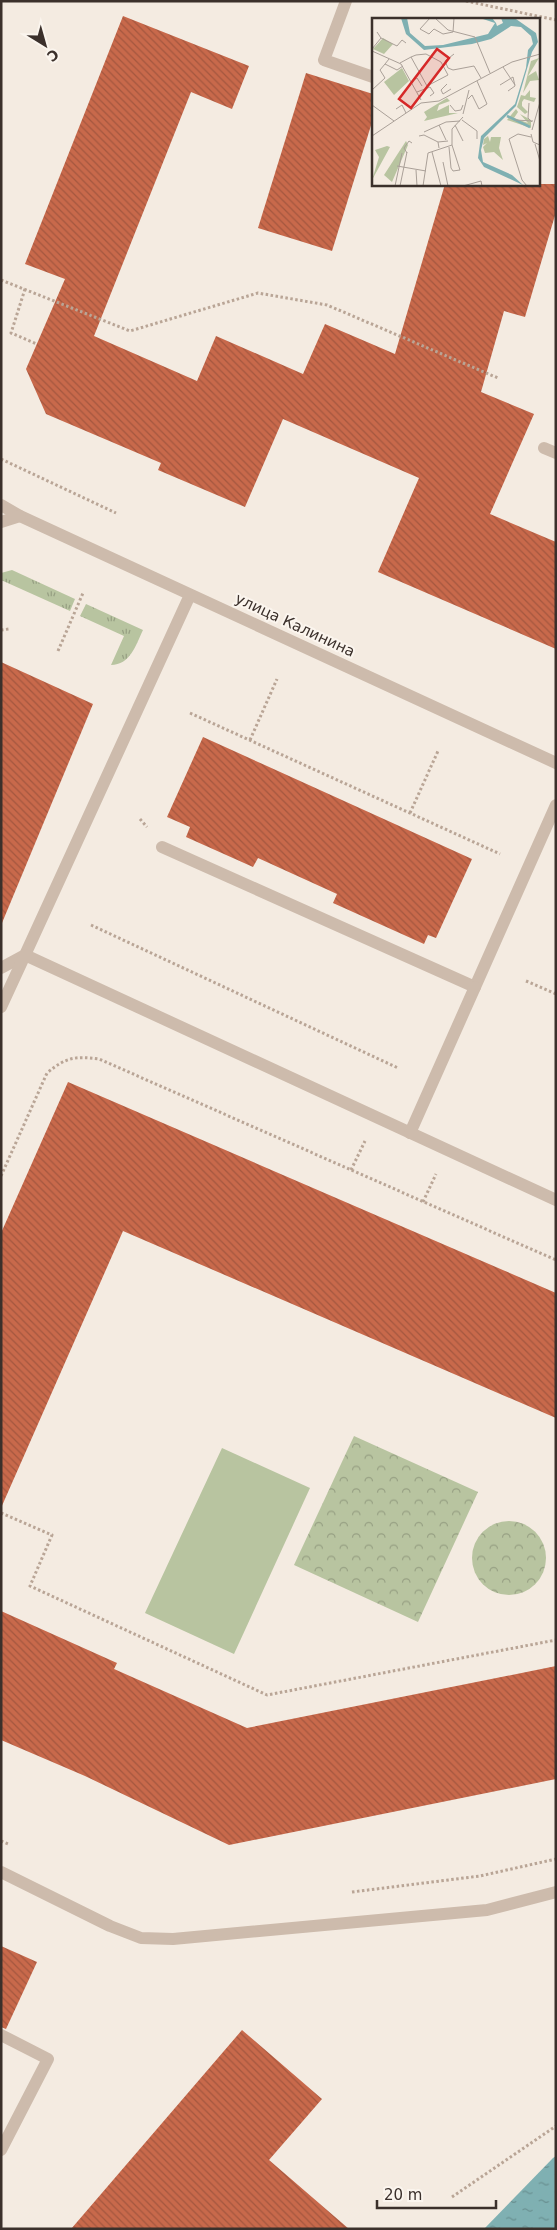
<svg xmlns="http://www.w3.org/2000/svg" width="557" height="2230" font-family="'DejaVu Sans',sans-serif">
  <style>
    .grass { fill: url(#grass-tufts) }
    .park { fill: url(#park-crowns) }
    .garden { fill: #b8c4a0 }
    .water { fill: url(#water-ripples) }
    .building { fill: url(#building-back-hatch) }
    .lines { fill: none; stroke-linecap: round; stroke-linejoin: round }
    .path { stroke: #b9a596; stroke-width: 3; stroke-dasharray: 2.5 2.5; stroke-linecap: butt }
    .service { stroke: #cdbbac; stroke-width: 12 }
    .tertiary { stroke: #cdbbac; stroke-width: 12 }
    .labels { text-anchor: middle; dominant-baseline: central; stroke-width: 4; stroke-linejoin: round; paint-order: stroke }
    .street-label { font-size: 15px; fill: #3b302b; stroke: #fbf5ee }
    .inset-river { fill: none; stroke: #7fb0b2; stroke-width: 2.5 }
    .inset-road { fill: none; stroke: #aaa098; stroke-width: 1 }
    .view { fill: #d62828; fill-opacity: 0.15; stroke: #d62828; stroke-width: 2.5 }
    .inset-edge { fill: none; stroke: #3b302b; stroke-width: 2.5 }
  </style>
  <defs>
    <pattern id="grass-tufts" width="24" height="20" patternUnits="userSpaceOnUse" patternTransform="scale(1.25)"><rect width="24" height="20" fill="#b8c4a0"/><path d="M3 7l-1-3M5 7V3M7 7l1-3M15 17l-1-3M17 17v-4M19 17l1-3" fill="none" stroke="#97a083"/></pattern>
    <pattern id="park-crowns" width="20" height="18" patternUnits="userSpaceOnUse" patternTransform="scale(1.25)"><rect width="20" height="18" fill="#b8c4a0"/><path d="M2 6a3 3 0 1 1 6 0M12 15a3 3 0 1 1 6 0" fill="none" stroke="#97a083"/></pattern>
    <pattern id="water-ripples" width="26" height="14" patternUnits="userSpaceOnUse" patternTransform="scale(1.25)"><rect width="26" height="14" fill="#7fb0b2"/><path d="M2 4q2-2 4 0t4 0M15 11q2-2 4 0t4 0" fill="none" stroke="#699091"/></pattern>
    <pattern id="building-back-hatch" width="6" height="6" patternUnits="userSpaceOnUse" patternTransform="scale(1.25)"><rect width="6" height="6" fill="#c8694b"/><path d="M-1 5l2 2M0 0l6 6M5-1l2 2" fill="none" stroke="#a4573f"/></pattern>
  </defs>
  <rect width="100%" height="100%" fill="#f4ebe1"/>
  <g class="grass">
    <path d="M12,570L75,599L70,611L1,580V573Z"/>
    <path d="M86,604L143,630C136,645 130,665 111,665L124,636L80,616Z"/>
  </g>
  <g class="park">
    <path d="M354,1436L478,1492L418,1622L294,1565Z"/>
    <circle cx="509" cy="1558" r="37"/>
  </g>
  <path class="garden" d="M222,1448L310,1488L234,1654L145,1613Z"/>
  <path class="water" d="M556,2156V2229H484L553,2158Z"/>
  <g class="building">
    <path d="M123,16L249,66L232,109L191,92L94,336L197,381L216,336L303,374L325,324L395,354L445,184H556V212L525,317L504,311L481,392L534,414L490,514L556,542V649L378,572L419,478L283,419L245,507L158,470L161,463L46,414L26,369L65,279L25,264Z"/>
    <path d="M306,73L373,94V119L332,251L258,228Z"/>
    <path d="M1,662L93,704L2,923H1Z"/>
    <path d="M203,737L472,859L436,938L428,935L424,944L333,903L337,894L258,858L253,867L186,837L190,827L167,817Z"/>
    <path d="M68,1082L556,1293V1418L123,1231L1,1508V1233Z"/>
    <path d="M1,1611L117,1663L114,1669L247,1728L556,1666V1779L229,1845L85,1776L1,1740Z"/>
    <path d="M1,1946L37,1962L6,2029L1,2027Z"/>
    <path d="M242,2030L322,2099L269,2160L349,2229H71Z"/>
  </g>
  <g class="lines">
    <g class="path">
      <path d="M466,1L556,20"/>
      <path d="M1,280L130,331L258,293L327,305L498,378"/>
      <path d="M25,289L11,333L37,344"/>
      <path d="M1,459L116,513"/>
      <path d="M1,630L9,629"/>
      <path d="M58,651L83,593"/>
      <path d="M190,713L500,854"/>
      <path d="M250,740L277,679"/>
      <path d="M410,813L438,751"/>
      <path d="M140,819L147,827"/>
      <path d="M91,925L398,1068"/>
      <path d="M526,981L556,994"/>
      <path d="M351,1170L365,1141"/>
      <path d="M1,1176L47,1073C66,1057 75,1056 99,1059L556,1260"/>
      <path d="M423,1202L436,1174"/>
      <path d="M1,1513L52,1535L30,1586L267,1695L556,1640"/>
      <path d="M1,1841L8,1844"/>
      <path d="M352,1892L480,1876L556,1859"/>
      <path d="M452,2197L556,2126"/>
    </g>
    <g class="service">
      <path d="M346,1L324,60L373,77"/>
      <path d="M544,448L556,453"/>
      <path d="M162,847L475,987L556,805"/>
      <path d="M1,968L25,955L190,595"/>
      <path d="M1,1007L25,955L556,1200"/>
      <path d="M410,1133L475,987"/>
      <path d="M1,1872L110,1926L141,1938L173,1939L487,1910L556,1892"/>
      <path d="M1,2035L48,2059L1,2150"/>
    </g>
    <g class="tertiary">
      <path d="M1,505L20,516L556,763"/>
      <path d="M1,522L20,516"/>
    </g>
  </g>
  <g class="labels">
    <g class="street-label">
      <text transform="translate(295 625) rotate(25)">улица Калинина</text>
    </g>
  </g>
  <g transform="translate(372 18)">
    <rect width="168" height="168" fill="#f4ebe1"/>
    <path d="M167,40L156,58L164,53L167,62L158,63L151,75L159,43ZM158,72V79L164,80L162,84L152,81L150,84V88L156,94L153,96L145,89L149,77L153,78ZM75,80L78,83L67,87L65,93L77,87V95H86L52,103L55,99L52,94ZM144,91L146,94L142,100L156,105L148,96L159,102V110L135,102ZM116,118L118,124L119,119H129L127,130L131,142L122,134L113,135L111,129L115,125L111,127L112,121ZM34,123L36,127L20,164L12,157ZM15,128L18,129L0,162L7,139L3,132Z" fill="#b8c4a0"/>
    <path d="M11,20L21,26L12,36L1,31ZM30,50L37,63L22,77L12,64Z" fill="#b8c4a0"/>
    <path d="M29,0H35L38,15L53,28L71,27L116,16L123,5L108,0H120L124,5L125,8L131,5L129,0L144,1L164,15L166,24L160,34L144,88L112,120L109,132L111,144L140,157L151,167L112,149L106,140L109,118L143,86L154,50L156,32L161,26L159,18L149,9L139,8L119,21L100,26L52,32L34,16Z" fill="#7fb0b2"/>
    <path class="inset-river" d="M135,98L158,109"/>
    <path class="inset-road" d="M58,0L48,11L57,16L62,11L71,16L81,14L82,0M63,0L76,12L103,19L118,55M9,20L25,28L30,22L34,25M0,31L9,20L5,14M0,33L29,46L49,82M82,36L73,43L76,50L81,52L102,48L109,60M17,41L13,46L25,52L31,48M28,45L39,39L44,37L54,36L69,44L76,57L55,68L39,39M131,49L143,67M40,63L45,60L50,68M75,66L69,72L71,76L79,71M128,67L141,59L143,68L136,73M0,72L13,60L8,52L13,46M45,74L58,69L62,75L58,78M96,81L100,77L107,91L115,86L105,63M157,85L156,100L160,104M0,87L22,103M78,87L83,93L89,92L91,87M24,91L30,87L34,95M91,96L97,72M90,102L105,113V121M143,102L161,103M67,107L74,122M83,107L91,123M160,112L168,84M52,114L74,104L88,103M159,116L161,124L168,127M0,118L49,85L67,83L140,44L168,36M47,118L52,117L66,124M163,126L168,143M77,129L79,150L81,153L88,152L80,127M67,130L66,124L76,123M60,134L69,168M35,135L32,130L37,123L40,125M71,144L76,168M25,148L54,153M44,152L45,168M23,168L30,135M28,168L35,134M51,168L56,135L80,127V111L91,99M91,168L109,163L110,168M155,168L150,162L137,121L146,116L159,119"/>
    <path class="view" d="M65,31L77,40L39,90L27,81Z"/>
    <rect width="168" height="168" class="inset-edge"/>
  </g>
  <rect width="557" height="2230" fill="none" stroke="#3b302b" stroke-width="5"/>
  <g transform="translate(45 45) rotate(143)" stroke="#fbf5ee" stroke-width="4" paint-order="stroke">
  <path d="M0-4L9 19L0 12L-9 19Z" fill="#3b302b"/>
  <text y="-8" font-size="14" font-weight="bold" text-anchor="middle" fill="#3b302b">С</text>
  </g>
  <path d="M377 2200v8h119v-8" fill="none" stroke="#3b302b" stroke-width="2.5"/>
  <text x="384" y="2200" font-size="15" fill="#3b302b" stroke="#fbf5ee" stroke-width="4" paint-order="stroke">20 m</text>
</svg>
